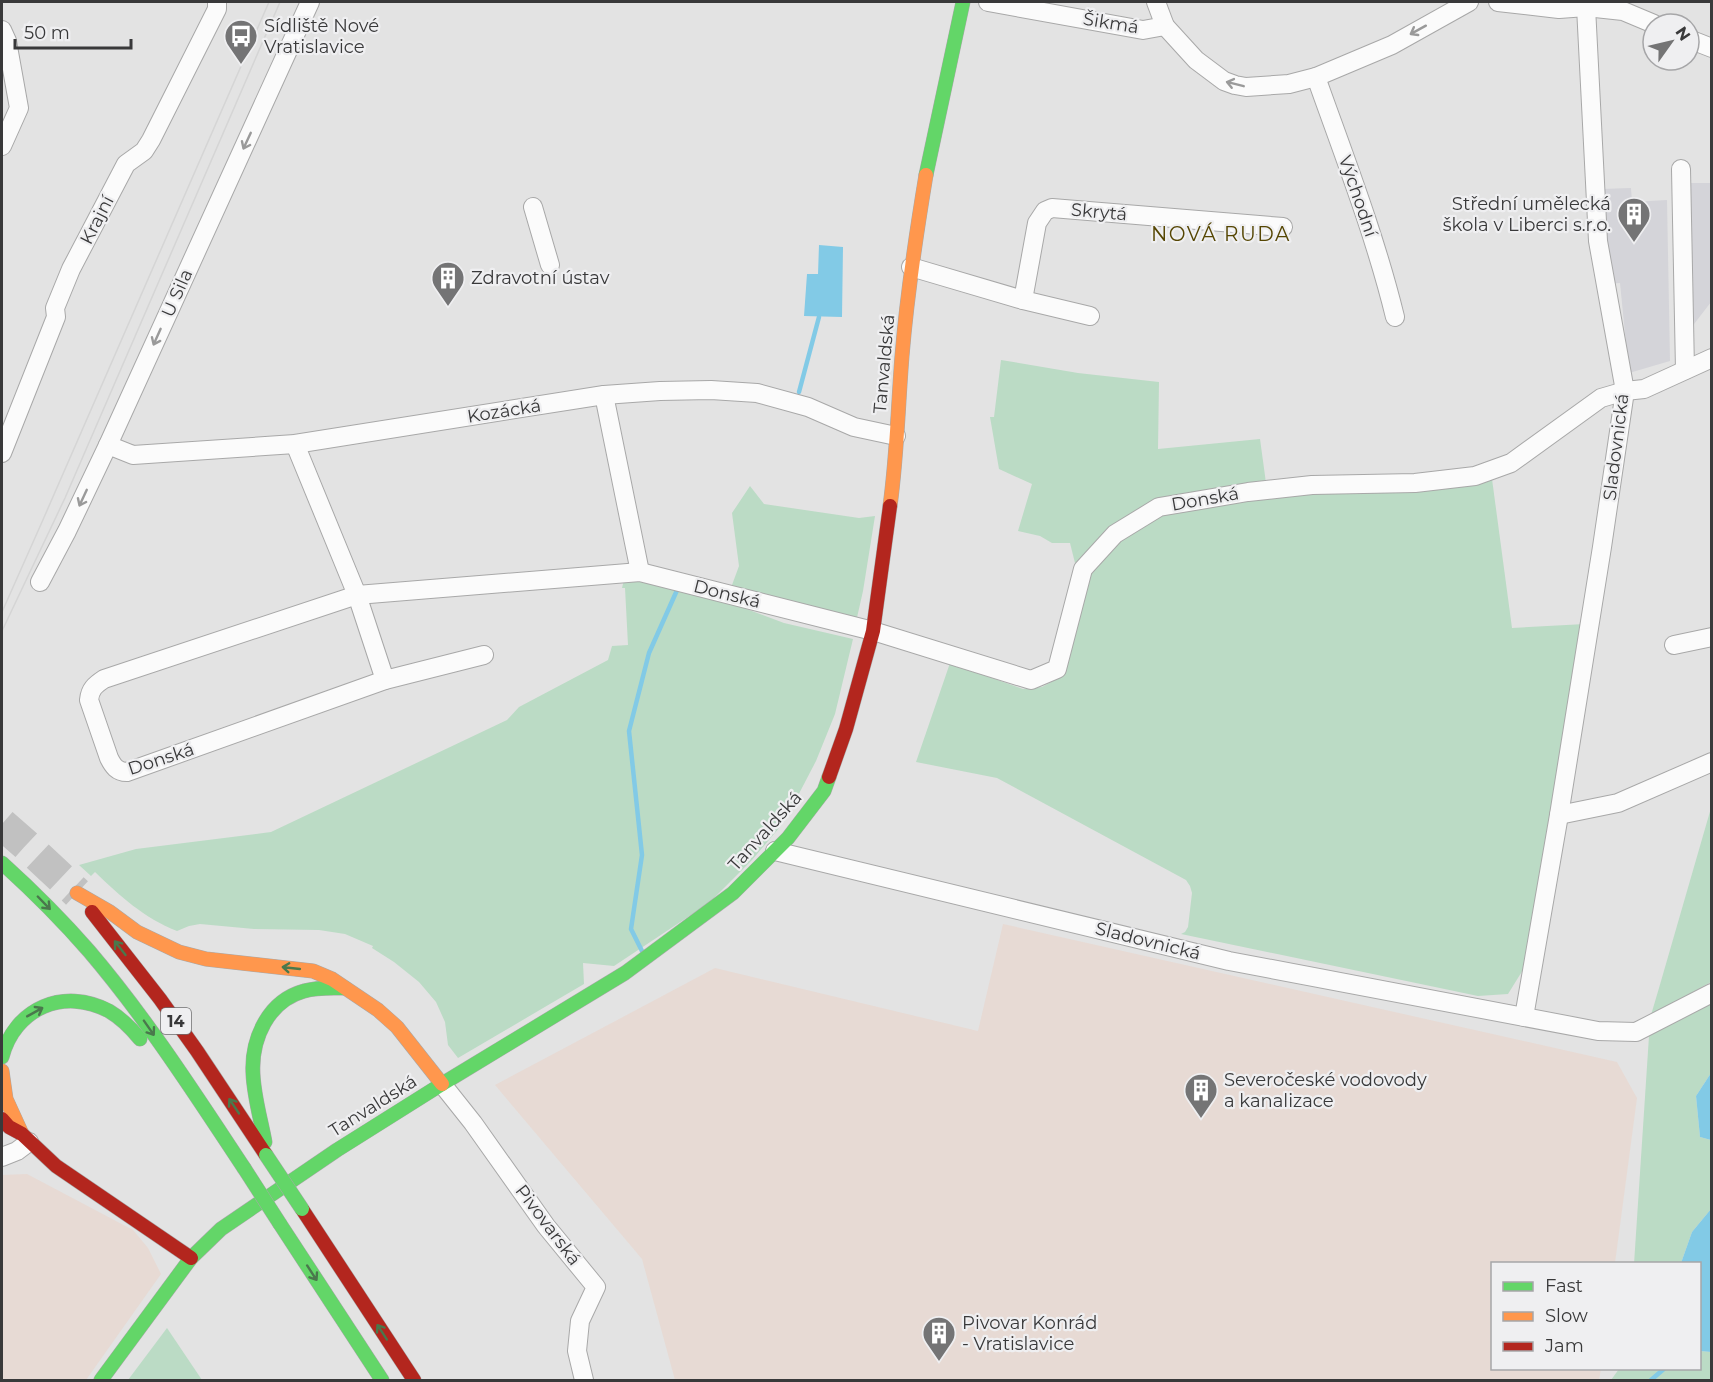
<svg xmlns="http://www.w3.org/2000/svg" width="1713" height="1382" font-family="Montserrat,sans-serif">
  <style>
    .built { fill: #d4d4d9 }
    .industrial { fill: #e7dad4 }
    .green { fill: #bbdbc5 }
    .water { fill: #82cae6 }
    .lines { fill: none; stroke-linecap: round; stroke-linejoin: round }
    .stream { stroke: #82cae6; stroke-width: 4.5 }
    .highway-tunnel { stroke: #c1c1c1; stroke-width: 32; stroke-dasharray: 32 16; stroke-linecap: butt }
    .street-casing { stroke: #a8a8a8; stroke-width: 20 }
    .fast-casing { stroke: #a8a8a8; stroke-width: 15 }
    .slow-casing { stroke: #a8a8a8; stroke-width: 15 }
    .jam-casing { stroke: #a8a8a8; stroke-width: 15 }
    .street { stroke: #fbfbfb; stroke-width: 18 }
    .fast { stroke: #63d668; stroke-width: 14 }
    .slow { stroke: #ff974d; stroke-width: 14 }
    .jam { stroke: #b3261e; stroke-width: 14 }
    .tram { stroke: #d5d5d5; stroke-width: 1.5 }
    .fast-bridge-casing { stroke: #a8a8a8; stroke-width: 15; stroke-linecap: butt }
    .fast-bridge { stroke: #63d668; stroke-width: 14 }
    .oneway { stroke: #9a9a9a }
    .oneway2 { stroke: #4a784c }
    .labels { text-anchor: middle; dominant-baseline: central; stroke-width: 4.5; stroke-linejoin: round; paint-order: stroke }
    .shield { fill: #efeff1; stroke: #707071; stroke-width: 1.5 }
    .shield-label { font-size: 16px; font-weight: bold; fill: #39393a }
    .street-label { font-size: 18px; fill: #39393a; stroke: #efeff1 }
    .poi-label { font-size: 18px; fill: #39393a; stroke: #efeff1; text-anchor: start }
    .neighbourhood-label { font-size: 20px; letter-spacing: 1.5px; fill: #554603; stroke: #efeff1 }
  </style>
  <rect width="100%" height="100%" fill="#e3e3e3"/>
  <g class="built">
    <path d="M1689,183H1712L1711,302L1691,328Z"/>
    <path d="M1631,188L1632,202L1667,200L1670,361L1629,373L1620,283L1608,284L1601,189Z"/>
  </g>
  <g class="industrial">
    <path d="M1003,924L1617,1062L1637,1098L1615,1263L1492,1264V1368L1601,1369L1599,1380H675L642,1259L495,1085L715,968L978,1031Z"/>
    <path d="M27,1174L133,1230L148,1248L161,1274L86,1380H2V1175Z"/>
  </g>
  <g class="green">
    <path d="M1001,360L1078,373L1159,382L1158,449L1260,439L1266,483L1177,498L1101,541L1075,563L1070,543H1052L1040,536L1018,531L1032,484L999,469L990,417H994Z"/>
    <path d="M1492,479L1512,628L1585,624L1526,965L1508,994L1478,996L1181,934L1185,932L1188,927L1192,893L1190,886L1186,880L997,778L916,762L950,663L1023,689L1042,687L1062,676L1090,569L1105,549L1162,514L1248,498Z"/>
    <path d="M750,486L764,504L859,518L875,516L863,591L856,622L783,602L732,585L739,566L732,513Z"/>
    <path d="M624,580L667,585L714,597L784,623L853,639L835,714L816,761L791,809L779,828L752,860L709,903L614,966L583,963L584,984L458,1058L448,1045L445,1022L436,1002L419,982L394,962L372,948L373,946L345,934L319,930L254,929L200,924L189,926L177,931C144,918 120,896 95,872L91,876L79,865L136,849L271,832L507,720L519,707L608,660L612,646L628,645L625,588H622Z"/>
    <path d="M1711,808V982L1651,1015L1659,988Z"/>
    <path d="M1711,1001V1073L1696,1096L1700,1137L1711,1140V1209L1692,1232L1681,1263L1634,1264L1649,1036Z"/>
    <path d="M167,1328L202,1380H128Z"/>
    <path d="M1700,1351L1711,1352V1380H1611L1619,1369L1700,1368Z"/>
  </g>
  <g class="water">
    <path d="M819,245L843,247L842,317L804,316L807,274H818Z"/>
    <path d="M1711,1073V1140L1700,1137L1696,1096Z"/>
    <path d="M1711,1209V1352L1700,1351V1264L1681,1263L1692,1232Z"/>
  </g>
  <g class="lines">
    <g class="stream">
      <path d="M799,392L819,317"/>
      <path d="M642,951L631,929L642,855L629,731L649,653L678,588"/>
      <path d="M1651,1380L1665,1368"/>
    </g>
    <path class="highway-tunnel" d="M2,824L26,845L77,893"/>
    <defs>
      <g id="street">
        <path d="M988,2L1143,30L1165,26"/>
        <path d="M1156,2L1165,26L1196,60L1224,81L1235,85L1246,87L1289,84L1316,77L1392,45L1469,2"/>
        <path d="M1498,2L1559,9L1586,7L1623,11L1654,24"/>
        <path d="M2,30L7,41L19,108L2,146"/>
        <path d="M1689,39L1712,48"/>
        <path d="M1316,77C1344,156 1375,235 1395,317"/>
        <path d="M1681,169L1685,370"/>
        <path d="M533,207L550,265"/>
        <path d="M911,267L1023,300L1090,316"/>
        <path d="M1023,300L1037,223L1045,211L1052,208L1283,227"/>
        <path d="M604,395L640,572"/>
        <path d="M295,444L357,595L385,680"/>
        <path d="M108,445L133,455L295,444L604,395L660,391L711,390L757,393L808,407L854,427L896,436"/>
        <path d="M2,453L56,317L55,308L71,269L126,164L144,151L151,140L217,9V2"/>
        <path d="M40,582L67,531L108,445L310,2"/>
        <path d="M1674,645L1712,637"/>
        <path d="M484,655L385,680L127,772C117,772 113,766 109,758L89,700C90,689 95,685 104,679L357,595L640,572L873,631L1031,680L1057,669L1083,569L1115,534L1159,507L1248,492L1312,485L1415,483L1475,476L1511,463L1601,398L1625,391L1644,389L1712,358"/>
        <path d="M1559,815L1618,803L1712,762"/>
        <path d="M775,851L1229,961L1598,1031L1636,1032L1712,993"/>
        <path d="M1524,1017L1559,815L1602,547L1625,391L1598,241L1586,7"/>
        <path d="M442,1084L473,1123L546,1226L596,1287L580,1321L577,1351L584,1380"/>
        <path d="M2,1157L17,1151L29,1142"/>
      </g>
      <g id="fast">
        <path d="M926,175L963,2"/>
        <path d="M2,863C33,891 62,920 89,951C147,1019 195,1094 244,1168"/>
        <path d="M2,1057C15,1008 64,987 109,1011C121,1018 131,1028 140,1039"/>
        <path d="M442,1084L625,973L733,893L788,838L824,791L829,777"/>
        <path d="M265,1142C261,1120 254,1097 253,1074C251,1039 268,1001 304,991C317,987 331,988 345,988"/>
        <path d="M280,1224L382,1380"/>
        <path d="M101,1380L191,1258L221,1229L337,1150L442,1084"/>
      </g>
      <g id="slow">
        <path d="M890,506C897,456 898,406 902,356C907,295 916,235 926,175"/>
        <path d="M77,893L110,912L137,932L179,952L206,959L313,971L332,979L378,1010L397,1027L442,1084"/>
        <path d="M2,1071L6,1099L22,1134"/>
      </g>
      <g id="jam">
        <path d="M829,777L846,729L873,631L890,506"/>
        <path d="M92,912L160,999L197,1051L266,1155"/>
        <path d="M2,1119L9,1127L22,1134L56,1166L191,1258"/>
        <path d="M302,1209L414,1380"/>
      </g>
    </defs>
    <use href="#street" class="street-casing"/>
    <use href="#fast" class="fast-casing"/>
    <use href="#slow" class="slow-casing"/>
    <use href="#jam" class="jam-casing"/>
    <use href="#street" class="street"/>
    <use href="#fast" class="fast"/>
    <use href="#slow" class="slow"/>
    <use href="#jam" class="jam"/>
    <g class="tram">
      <path d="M2,612L42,522L269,2"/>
      <path d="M2,631L65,498L280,2"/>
    </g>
    <defs>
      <g id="fast-bridge">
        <path d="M266,1155L302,1209"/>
        <path d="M244,1168L280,1224"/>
      </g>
    </defs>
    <use href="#fast-bridge" class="fast-bridge-casing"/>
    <use href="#fast-bridge" class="fast-bridge"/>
  </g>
  <defs><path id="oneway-shaft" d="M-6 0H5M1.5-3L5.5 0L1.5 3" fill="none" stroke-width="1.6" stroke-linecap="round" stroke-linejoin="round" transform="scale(1.5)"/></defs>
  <g class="oneway">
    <use href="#oneway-shaft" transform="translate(1418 30) rotate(151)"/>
    <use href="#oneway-shaft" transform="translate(1235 84) rotate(-166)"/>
    <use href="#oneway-shaft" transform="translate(247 141) rotate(115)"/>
    <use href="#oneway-shaft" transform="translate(157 337) rotate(114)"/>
    <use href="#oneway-shaft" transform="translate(83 498) rotate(115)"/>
  </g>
  <g class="oneway2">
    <use href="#oneway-shaft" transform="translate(44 903) rotate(46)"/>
    <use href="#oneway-shaft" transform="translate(120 948) rotate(-128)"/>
    <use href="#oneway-shaft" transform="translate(291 968) rotate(-174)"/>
    <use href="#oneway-shaft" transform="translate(35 1012) rotate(-29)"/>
    <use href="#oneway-shaft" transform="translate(149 1028) rotate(55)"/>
    <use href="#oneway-shaft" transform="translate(234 1106) rotate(-124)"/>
    <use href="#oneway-shaft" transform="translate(312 1273) rotate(57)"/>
    <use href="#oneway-shaft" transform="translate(382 1332) rotate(-123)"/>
  </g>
  <defs>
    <symbol id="bus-pin" viewBox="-11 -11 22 30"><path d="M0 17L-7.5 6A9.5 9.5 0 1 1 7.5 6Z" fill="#747475" stroke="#efeff1"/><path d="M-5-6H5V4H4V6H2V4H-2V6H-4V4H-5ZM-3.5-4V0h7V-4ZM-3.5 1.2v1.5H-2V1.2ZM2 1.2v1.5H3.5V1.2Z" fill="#fff"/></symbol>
    <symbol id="building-pin" viewBox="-11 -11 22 30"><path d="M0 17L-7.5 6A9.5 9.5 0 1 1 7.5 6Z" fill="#747475" stroke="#efeff1"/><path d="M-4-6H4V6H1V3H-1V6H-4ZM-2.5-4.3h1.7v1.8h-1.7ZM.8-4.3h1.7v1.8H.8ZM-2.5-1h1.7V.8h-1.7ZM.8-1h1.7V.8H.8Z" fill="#fff"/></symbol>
  </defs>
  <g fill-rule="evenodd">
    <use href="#bus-pin" x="222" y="17" width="38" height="52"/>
    <use href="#building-pin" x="1615" y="195" width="38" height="52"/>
    <use href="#building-pin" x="429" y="259" width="38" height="52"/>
    <use href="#building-pin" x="1182" y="1071" width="38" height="52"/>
    <use href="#building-pin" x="920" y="1314" width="38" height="52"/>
  </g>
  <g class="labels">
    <rect class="shield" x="161" y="1008" width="30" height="26" rx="4.5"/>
    <g class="shield-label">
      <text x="176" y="1021">14</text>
    </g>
    <g class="street-label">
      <text transform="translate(1111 23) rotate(9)">Šikmá</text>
      <text transform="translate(1358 196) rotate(71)">Východní</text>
      <text transform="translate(1099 212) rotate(5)">Skrytá</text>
      <text transform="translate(97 220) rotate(-63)">Krajní</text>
      <text transform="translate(177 293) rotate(-66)">U Sila</text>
      <text transform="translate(884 364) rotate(-85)">Tanvaldská</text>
      <text transform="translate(504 411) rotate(-9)">Kozácká</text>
      <text transform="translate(1616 447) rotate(-83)">Sladovnická</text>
      <text transform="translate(1205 499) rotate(-10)">Donská</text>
      <text transform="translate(727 594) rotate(14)">Donská</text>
      <text transform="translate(161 759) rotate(-18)">Donská</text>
      <text transform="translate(765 831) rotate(-48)">Tanvaldská</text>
      <text transform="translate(1148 941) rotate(14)">Sladovnická</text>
      <text transform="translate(373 1106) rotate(-32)">Tanvaldská</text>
      <text transform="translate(548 1225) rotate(53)">Pivovarská</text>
    </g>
    <g class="poi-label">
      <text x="264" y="26">Sídliště Nové<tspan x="264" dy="21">Vratislavice</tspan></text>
      <text x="1611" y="204" text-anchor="end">Střední umělecká<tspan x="1611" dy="21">škola v Liberci s.r.o.</tspan></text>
      <text x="471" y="278">Zdravotní ústav</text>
      <text x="1224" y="1080">Severočeské vodovody<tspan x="1224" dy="21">a kanalizace</tspan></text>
      <text x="962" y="1323">Pivovar Konrád<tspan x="962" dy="21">- Vratislavice</tspan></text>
    </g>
    <g class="neighbourhood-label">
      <text x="1221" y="234">NOVÁ RUDA</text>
    </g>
  </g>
  <rect width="1713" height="1382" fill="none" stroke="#39393a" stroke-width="6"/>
  <rect x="1491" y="1262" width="210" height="108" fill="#efeff1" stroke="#a6a6a8" stroke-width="1.5"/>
  <rect x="1503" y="1282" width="30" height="9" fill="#63d668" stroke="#a6a6a8" stroke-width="1.5"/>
  <text x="1545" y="1292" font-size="18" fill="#39393a">Fast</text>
  <rect x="1503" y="1312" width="30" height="9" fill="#ff974d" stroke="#a6a6a8" stroke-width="1.5"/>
  <text x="1545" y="1322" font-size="18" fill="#39393a">Slow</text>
  <rect x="1503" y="1342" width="30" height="9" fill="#b3261e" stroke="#a6a6a8" stroke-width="1.5"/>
  <text x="1545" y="1352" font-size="18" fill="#39393a">Jam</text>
  <g transform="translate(1671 42) rotate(56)"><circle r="28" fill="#efeff1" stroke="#a6a6a8" stroke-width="1.5"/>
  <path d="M0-4.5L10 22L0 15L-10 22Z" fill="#747475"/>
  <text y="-9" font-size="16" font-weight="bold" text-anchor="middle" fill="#39393a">N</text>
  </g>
  <path d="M15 39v9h116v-9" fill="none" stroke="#39393a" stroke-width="3"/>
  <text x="24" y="39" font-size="18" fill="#39393a" stroke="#efeff1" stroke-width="4.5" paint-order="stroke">50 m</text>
</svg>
